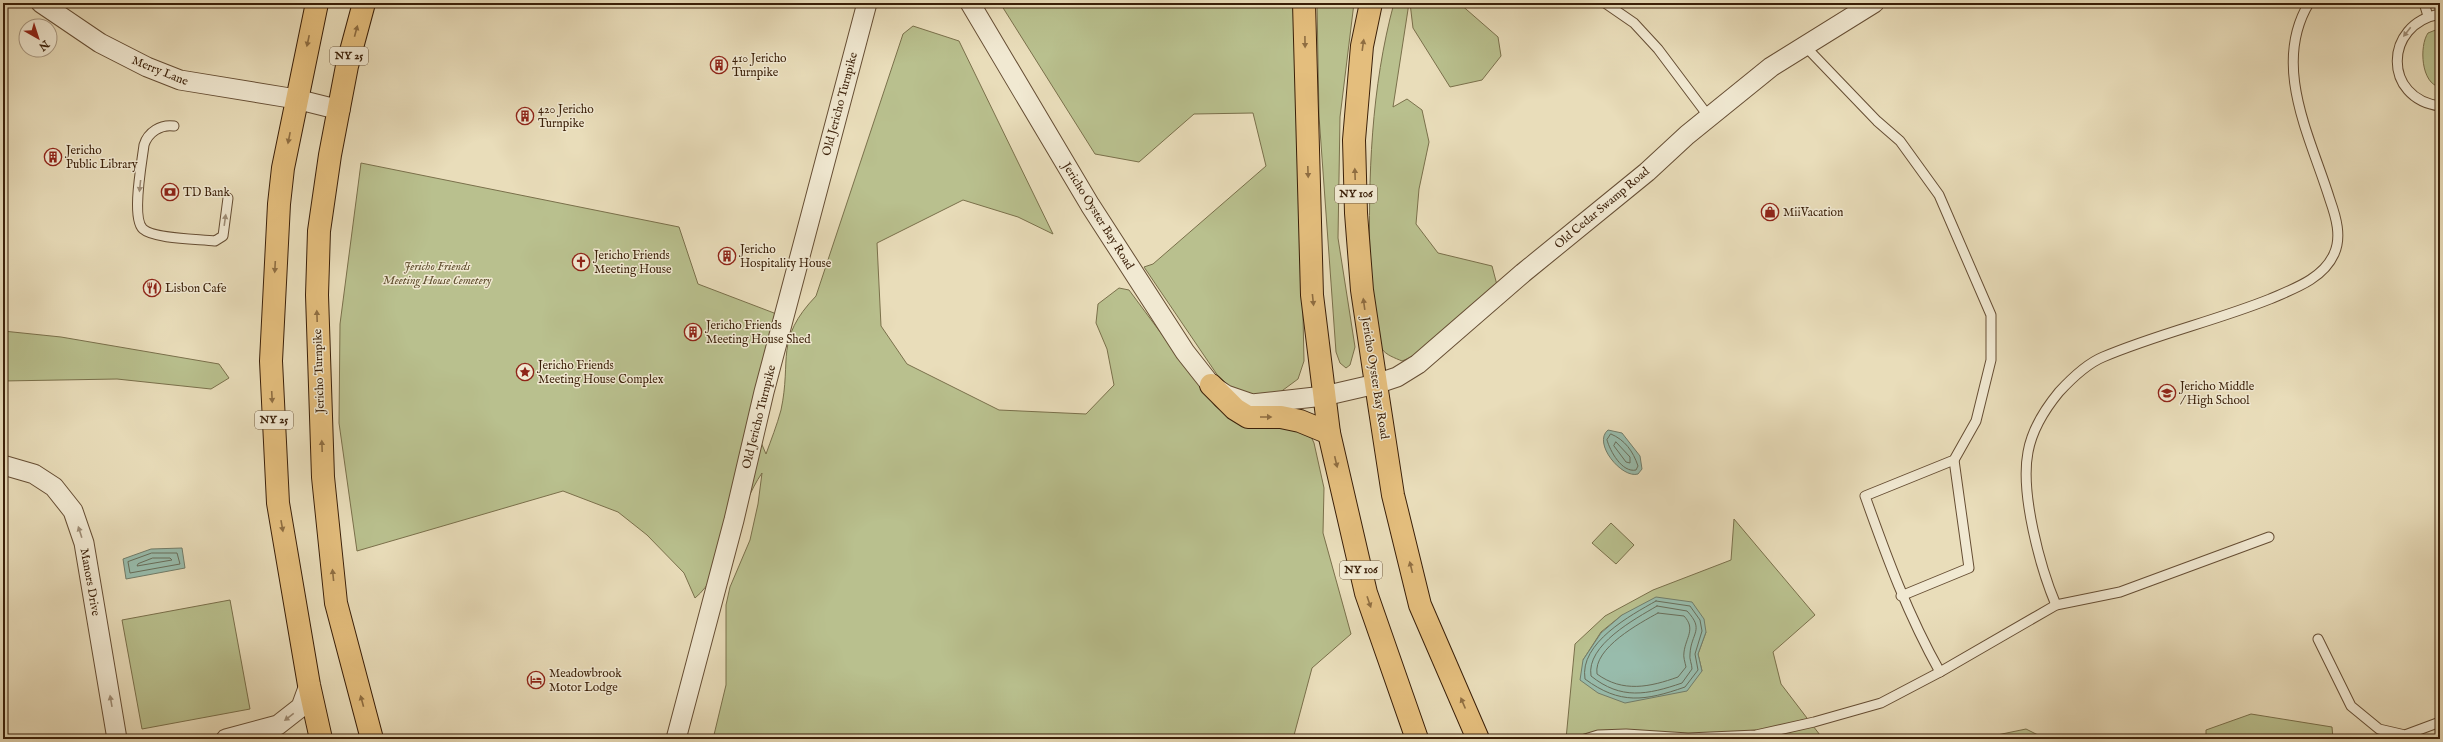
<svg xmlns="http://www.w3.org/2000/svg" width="2443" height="742" font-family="'IM FELL English',serif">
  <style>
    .green { fill: #b9c08e; stroke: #7a704b; fill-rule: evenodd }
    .water { fill: #98bcac; stroke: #727d6a }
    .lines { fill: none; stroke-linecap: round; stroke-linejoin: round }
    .shore { stroke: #696e5a; stroke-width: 1 }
    .lane-casing { stroke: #664e34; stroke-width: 11 }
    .street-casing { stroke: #664e34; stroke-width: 21 }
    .primary-casing { stroke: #3a1f08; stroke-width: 24 }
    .lane { stroke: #f1e9d2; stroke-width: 9 }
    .street { stroke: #f1e9d2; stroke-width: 19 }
    .primary { stroke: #e4be7d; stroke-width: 22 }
    .oneway { fill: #8f6e42 }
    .oneway2 { fill: #9f8e77 }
    .labels { text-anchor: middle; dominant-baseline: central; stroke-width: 3; stroke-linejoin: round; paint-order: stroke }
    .shield { fill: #f1e9d2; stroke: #715c45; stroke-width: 1 }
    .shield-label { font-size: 11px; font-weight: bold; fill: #3a1f08 }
    .poi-label { font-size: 12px; fill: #3a1f08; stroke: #f1e9d2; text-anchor: start }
    .street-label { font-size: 12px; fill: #3a1f08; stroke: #f1e9d2 }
    .park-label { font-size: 12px; font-style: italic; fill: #604f30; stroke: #f1e9d2 }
  </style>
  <rect width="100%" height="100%" fill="#e9ddba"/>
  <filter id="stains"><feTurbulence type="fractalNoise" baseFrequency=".005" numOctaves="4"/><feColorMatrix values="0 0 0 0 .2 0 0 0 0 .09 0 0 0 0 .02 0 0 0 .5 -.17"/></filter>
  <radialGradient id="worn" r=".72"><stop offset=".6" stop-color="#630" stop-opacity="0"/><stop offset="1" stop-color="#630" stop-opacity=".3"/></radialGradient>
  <g class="green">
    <path d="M1000,3H1296L1304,361L1298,379L1279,393L1255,397L1233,389L1218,376L1144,267L1153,264L1266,166L1253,113L1194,114L1139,162L1095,154Z"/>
    <path d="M1317,3H1354L1340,117L1338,238L1355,347L1350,365L1346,368L1340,363L1336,352L1319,116Z"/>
    <path d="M1394,3H1409L1393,107L1407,99L1422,110L1429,142L1419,189L1416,224L1438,253L1492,266L1497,285L1414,356L1402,361C1395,358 1386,355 1382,349C1369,325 1371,291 1370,265C1368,177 1371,88 1394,3Z"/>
    <path d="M1410,3H1459L1498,37L1501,56L1482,80L1450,87L1413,28Z"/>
    <path d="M913,26L959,41L1053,234L1018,217L963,200L877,243L881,326L907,364L999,410L1086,414L1114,385L1107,349L1096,323L1098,304L1119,288L1129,290L1215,406L1233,420L1295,427L1309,432L1314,443L1324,488L1323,533L1351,634L1312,668L1293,739H713L726,685V605L730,587L750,540L758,504L762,473C739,506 724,575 695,598L684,573L647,535L618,512L563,491L357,551L339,423L340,324L361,163L679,227L698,284L774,313L779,319L760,440L766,454C771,440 777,425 781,410C792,359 774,340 816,296L903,34Z"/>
    <path d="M2438,29H2440V87C2421,84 2419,46 2428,33Z"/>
    <path d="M3,331L61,337L219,364L229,378L211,389L117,379L3,381Z"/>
    <path d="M1734,519L1815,615L1773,652L1781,684L1823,739H1566L1575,644L1605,616L1653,590L1731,560ZM1622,615L1706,632L1698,654L1702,671L1583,660L1601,632Z"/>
    <path d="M1611,523L1634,545L1616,564L1592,543Z"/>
    <path d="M230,600L250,709L142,729L122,620Z"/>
    <path d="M2251,714L2332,727L2333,739H2206V730Z"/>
    <path d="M2026,729L2046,739H1992L1997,735Z"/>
  </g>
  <g class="water">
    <path d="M1608,430L1622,433L1640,456L1642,469L1638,474C1622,479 1592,443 1608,430Z"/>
    <path d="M182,548L185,568L126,579L123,559L151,549Z"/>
    <path d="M1656,597L1692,602L1704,619L1706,632L1698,654L1702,671L1687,691L1625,703L1598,693L1580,680L1583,660L1601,633L1622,615Z"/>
  </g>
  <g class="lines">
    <g class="shore">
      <path d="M1611,434C1625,440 1633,451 1638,466L1636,470C1622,473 1610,451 1607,440Z"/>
      <path d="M1616,442L1630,457V463L1626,462L1614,446Z"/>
      <path d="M152,553H177L180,564L130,573L128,562Z"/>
      <path d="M153,558H170L172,560L137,566L138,564Z"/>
      <path d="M1656,601L1690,606L1700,620L1702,631L1695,654L1698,670L1685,687C1645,701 1620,705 1585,679C1579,643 1631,615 1656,601Z"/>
      <path d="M1657,606L1687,611C1705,630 1691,633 1690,654C1689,659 1692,664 1692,669L1682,683C1647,695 1621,700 1591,676C1586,645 1635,619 1657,606Z"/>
      <path d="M1658,613L1684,616C1696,629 1686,637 1684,652C1683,657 1685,662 1686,667L1678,677C1650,687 1623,693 1597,674C1593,648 1640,623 1658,613Z"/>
    </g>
    <defs>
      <g id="lane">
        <path d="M1605,3L1634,23L1658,49L1709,117"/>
        <path d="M2424,3L2428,16"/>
        <path d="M2440,14C2383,24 2383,99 2440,106"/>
        <path d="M1804,45L1877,121L1900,141L1939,195L1991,315V360L1976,421L1954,460L1865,496C1887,558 1908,615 1940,672"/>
        <path d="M174,126C161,124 148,132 144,145C142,162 131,218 143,229C154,239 199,239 215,241L223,236L228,198"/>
        <path d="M1901,596L1969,568L1954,460"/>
        <path d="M2056,605C2040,567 2020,493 2028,452C2032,430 2045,409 2059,392C2071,379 2086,364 2103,357C2157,334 2215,321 2270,299C2293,289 2323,279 2334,254C2342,237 2336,217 2330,200C2311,138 2271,66 2309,3"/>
        <path d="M2318,639L2351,706L2379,729L2405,735L2440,722"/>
        <path d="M1585,739L1598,735L1626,734L1688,738L1756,735L1814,722L1881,703L1940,672L2056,605L2120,592L2269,537"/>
      </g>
      <g id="street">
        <path d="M41,3L100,43L147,67L180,80L296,99L340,110"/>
        <path d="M970,3L1090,205L1185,352L1211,385L1226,395L1252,404L1324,396L1376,384L1397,377L1418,364L1523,273L1647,172L1687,135L1771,67L1874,3"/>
        <path d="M3,465L34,474L54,487L73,511L84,543L117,739"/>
        <path d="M226,739L278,725L301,707L309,685"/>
        <path d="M676,739L734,520L764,392L867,3"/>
      </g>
      <g id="primary">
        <path d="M317,3L283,168L279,204L271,361L278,503L309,685L321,739"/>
        <path d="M364,3L347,66L330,155L319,231L317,295L323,477L336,603L372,739"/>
        <path d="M1304,3L1312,295L1329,433L1366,593L1417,739"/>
        <path d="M1371,3L1362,46L1354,140L1356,213L1362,290L1376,384L1393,495L1420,605L1478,739"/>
        <path d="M1211,385L1235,409L1248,417H1281L1300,421L1329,433"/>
      </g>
    </defs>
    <use href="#lane" class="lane-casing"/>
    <use href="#street" class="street-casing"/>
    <use href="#primary" class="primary-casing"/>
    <use href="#lane" class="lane"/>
    <use href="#street" class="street"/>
    <use href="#primary" class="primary"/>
  </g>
  <defs><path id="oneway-solid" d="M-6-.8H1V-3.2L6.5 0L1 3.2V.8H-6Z"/></defs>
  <g class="oneway">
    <use href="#oneway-solid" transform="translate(356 31) rotate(-75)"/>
    <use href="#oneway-solid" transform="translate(308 41) rotate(102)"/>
    <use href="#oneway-solid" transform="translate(1305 42) rotate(89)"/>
    <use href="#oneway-solid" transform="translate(1363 45) rotate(-82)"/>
    <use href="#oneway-solid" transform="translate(289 138) rotate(101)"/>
    <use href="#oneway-solid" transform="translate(1308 172) rotate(88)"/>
    <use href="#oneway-solid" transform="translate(1355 174) rotate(-92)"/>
    <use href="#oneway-solid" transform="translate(275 267) rotate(93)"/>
    <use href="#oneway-solid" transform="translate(1313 300) rotate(84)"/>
    <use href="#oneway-solid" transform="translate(1364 304) rotate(-98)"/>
    <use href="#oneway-solid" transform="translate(317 316) rotate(-92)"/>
    <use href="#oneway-solid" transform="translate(272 397) rotate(87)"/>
    <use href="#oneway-solid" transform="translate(1266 417)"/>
    <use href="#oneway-solid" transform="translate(322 446) rotate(-92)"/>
    <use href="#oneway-solid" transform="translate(1336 462) rotate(77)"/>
    <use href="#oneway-solid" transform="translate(282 526) rotate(80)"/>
    <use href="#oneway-solid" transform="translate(1411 567) rotate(-104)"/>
    <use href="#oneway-solid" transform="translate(333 575) rotate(-96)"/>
    <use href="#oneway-solid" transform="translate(1369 602) rotate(71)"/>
    <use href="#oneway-solid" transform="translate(362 701) rotate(-105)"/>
    <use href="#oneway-solid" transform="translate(1463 703) rotate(-113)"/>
  </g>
  <g class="oneway2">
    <use href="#oneway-solid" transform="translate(2407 32) rotate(128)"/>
    <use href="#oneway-solid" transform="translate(140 186) rotate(96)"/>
    <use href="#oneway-solid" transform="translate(225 220) rotate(-82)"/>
    <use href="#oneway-solid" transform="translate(80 532) rotate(-108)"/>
    <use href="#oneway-solid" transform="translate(111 701) rotate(-100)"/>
    <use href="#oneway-solid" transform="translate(289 717) rotate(142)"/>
  </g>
  <defs>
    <symbol id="building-ring" viewBox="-11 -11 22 22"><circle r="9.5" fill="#f1e9d2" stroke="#8f2418" stroke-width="1.5"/><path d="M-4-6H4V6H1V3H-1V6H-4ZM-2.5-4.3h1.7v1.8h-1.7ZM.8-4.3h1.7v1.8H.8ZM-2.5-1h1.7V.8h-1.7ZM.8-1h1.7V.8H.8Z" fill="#8f2418"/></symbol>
    <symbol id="bank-ring" viewBox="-11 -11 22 22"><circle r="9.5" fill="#f1e9d2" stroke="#8f2418" stroke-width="1.5"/><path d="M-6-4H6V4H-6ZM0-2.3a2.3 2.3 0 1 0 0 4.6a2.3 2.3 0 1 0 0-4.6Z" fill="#8f2418"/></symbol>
    <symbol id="shop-ring" viewBox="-11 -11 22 22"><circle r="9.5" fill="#f1e9d2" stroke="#8f2418" stroke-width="1.5"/><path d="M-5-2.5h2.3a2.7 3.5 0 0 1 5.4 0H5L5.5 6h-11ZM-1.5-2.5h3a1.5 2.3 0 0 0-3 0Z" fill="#8f2418"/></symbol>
    <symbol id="church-ring" viewBox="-11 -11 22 22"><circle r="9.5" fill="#f1e9d2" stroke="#8f2418" stroke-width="1.5"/><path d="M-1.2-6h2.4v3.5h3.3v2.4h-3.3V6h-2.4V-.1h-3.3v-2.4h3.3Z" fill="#8f2418"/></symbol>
    <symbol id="restaurant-ring" viewBox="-11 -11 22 22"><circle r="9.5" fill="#f1e9d2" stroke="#8f2418" stroke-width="1.5"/><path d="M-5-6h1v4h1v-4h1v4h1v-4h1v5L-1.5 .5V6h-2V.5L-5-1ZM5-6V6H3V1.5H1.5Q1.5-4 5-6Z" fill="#8f2418"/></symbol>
    <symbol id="sight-ring" viewBox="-11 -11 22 22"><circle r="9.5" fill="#f1e9d2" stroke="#8f2418" stroke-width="1.5"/><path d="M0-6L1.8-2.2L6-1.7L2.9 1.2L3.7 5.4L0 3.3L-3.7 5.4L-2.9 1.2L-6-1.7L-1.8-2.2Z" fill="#8f2418"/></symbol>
    <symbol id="school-ring" viewBox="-11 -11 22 22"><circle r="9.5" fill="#f1e9d2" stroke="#8f2418" stroke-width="1.5"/><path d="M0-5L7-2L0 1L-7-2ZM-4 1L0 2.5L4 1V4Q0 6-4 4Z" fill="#8f2418"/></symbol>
    <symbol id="hotel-ring" viewBox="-11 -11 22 22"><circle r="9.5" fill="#f1e9d2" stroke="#8f2418" stroke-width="1.5"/><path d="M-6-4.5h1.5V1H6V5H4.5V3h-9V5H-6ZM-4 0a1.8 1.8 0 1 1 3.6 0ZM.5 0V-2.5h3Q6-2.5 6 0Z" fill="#8f2418"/></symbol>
  </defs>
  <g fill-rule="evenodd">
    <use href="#building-ring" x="709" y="55" width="20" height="20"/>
    <use href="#building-ring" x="515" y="106" width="20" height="20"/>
    <use href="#building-ring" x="43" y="147" width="20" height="20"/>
    <use href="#bank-ring" x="160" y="182" width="20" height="20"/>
    <use href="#shop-ring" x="1760" y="202" width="20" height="20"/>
    <use href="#building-ring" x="717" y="246" width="20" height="20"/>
    <use href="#church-ring" x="571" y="252" width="20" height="20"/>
    <use href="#restaurant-ring" x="142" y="278" width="20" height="20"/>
    <use href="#building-ring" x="683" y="322" width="20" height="20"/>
    <use href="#sight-ring" x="515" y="362" width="20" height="20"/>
    <use href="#school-ring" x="2157" y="383" width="20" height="20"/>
    <use href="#hotel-ring" x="526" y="670" width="20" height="20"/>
  </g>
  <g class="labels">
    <g class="shield">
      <rect x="330" y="47" width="38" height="18" rx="3"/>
      <rect x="1335" y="185" width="42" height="18" rx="3"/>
      <rect x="255" y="411" width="38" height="18" rx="3"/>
      <rect x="1340" y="561" width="42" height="18" rx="3"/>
    </g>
    <g class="shield-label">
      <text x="349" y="56">NY 25</text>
      <text x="1356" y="194">NY 106</text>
      <text x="274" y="420">NY 25</text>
      <text x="1361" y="570">NY 106</text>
    </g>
    <g class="poi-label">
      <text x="732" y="58">410 Jericho<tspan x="732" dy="14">Turnpike</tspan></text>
      <text x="538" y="109">420 Jericho<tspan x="538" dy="14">Turnpike</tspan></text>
      <text x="66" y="150">Jericho<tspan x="66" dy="14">Public Library</tspan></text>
      <text x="183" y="192">TD Bank</text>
      <text x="1783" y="212">MiiVacation</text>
      <text x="740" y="249">Jericho<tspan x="740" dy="14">Hospitality House</tspan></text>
      <text x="594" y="255">Jericho Friends<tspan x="594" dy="14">Meeting House</tspan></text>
      <text x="165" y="288">Lisbon Cafe</text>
      <text x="706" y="325">Jericho Friends<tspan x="706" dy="14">Meeting House Shed</tspan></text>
      <text x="538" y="365">Jericho Friends<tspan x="538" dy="14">Meeting House Complex</tspan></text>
      <text x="2180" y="386">Jericho Middle<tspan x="2180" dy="14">/ High School</tspan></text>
      <text x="549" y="673">Meadowbrook<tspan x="549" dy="14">Motor Lodge</tspan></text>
    </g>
    <g class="street-label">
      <text transform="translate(160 71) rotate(22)">Merry Lane</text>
      <text transform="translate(840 104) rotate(-75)">Old Jericho Turnpike</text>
      <text transform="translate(1602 208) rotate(-40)">Old Cedar Swamp Road</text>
      <text transform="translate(1098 216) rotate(58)">Jericho Oyster Bay Road</text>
      <text transform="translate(319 371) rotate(-92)">Jericho Turnpike</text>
      <text transform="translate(1375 378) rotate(81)">Jericho Oyster Bay Road</text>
      <text transform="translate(759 417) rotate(-76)">Old Jericho Turnpike</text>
      <text transform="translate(90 582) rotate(80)">Manors Drive</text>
    </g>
    <g class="park-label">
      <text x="437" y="266">Jericho Friends<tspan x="437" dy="14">Meeting House Cemetery</tspan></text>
    </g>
  </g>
  <rect width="2443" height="742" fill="none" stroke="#e9ddba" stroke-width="16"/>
  <rect x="4" y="4" width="2435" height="734" fill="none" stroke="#3a1f08" stroke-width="2"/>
  <rect x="8" y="8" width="2427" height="726" fill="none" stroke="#3a1f08"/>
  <g transform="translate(38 38) rotate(141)"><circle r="19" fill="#f1e9d2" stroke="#a89881"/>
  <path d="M0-3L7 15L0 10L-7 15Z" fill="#8f2418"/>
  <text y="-6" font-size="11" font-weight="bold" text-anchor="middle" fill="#3a1f08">N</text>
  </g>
  <rect width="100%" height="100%" filter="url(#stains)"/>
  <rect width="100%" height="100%" fill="url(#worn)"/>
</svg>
